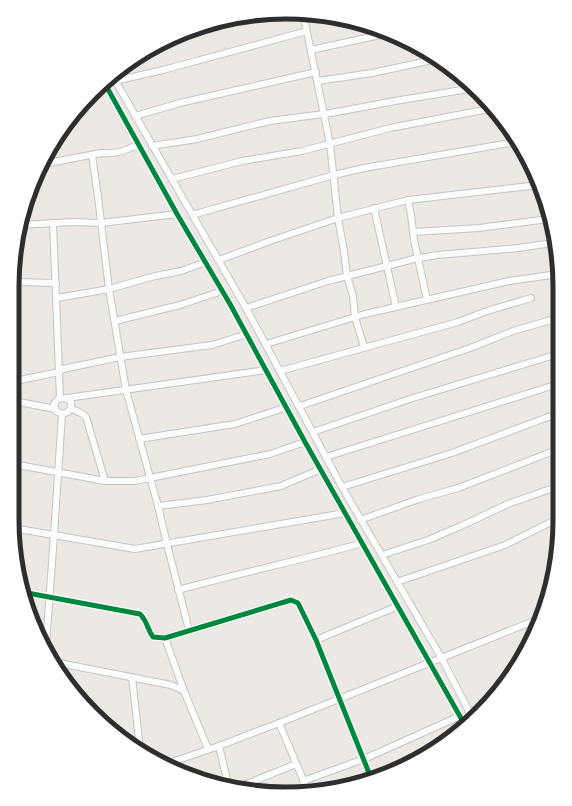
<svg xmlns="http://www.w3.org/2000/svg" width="572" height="806" font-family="'Open Sans',sans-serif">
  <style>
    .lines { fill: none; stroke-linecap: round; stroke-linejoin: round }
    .minor-casing { stroke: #c5c4c5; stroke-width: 8 }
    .minor { stroke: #fcfcfb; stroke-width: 6 }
    .rail-casing { stroke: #dfdfe1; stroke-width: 3 }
    .rail { stroke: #fff; stroke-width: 1.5; stroke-dasharray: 4.5; stroke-linecap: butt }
    .cycleway-casing { stroke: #fff; stroke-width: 8 }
    .cycleway { stroke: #00873e; stroke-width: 5 }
    .rim { fill: none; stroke: #2e2e2e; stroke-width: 5 }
  </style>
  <rect width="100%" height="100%" fill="#ece8e4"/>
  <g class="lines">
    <defs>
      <g id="minor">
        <path d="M303,13L330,144L338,218L344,251L347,276L353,296L355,317L364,347"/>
        <path d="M311,50L389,33"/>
        <path d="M112,75L246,308L342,487L441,657L473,719"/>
        <path d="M115,81L163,70L307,31"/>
        <path d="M318,81L372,73L437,59"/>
        <path d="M104,82L177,214L230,304L305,442L466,727"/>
        <path d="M135,116L180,103L316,72"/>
        <path d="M152,146L197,139L270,121L331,113L395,101L474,88"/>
        <path d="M92,155L98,197L109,289L126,390L158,506L167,544L189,630"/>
        <path d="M43,164L101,153C117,154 125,151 139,144"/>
        <path d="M172,179L242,161L302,151L390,128L494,108"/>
        <path d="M408,200L411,215L414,240L427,300"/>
        <path d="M374,208L396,307"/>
        <path d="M192,215L334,175L364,168L516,142"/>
        <path d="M53,223L60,398"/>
        <path d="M20,225L74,222L101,223L177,214"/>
        <path d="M413,232L479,228L548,219"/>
        <path d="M219,260L270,241L338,218L408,200L538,185"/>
        <path d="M16,282L56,283"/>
        <path d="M57,298L109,289L155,276L181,271L206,262"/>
        <path d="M246,308L328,281L414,259L438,255L519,248L538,245L556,243"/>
        <path d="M115,321L180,305L222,291"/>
        <path d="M266,344L365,314L509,281L558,274"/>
        <path d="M280,371L458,322L487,311L531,298"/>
        <path d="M15,381L59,372L63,369L120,357L212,345L247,334"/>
        <path d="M67,398L266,370"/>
        <path d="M14,401L55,409"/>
        <path d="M300,406L470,348L513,331L558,318"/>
        <path d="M71,408L68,412L62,414L56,411L54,404L58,399L65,398L71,402V408C76,411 82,413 86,417L105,481"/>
        <path d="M313,432L413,398L558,354"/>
        <path d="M139,439L235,424L287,407"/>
        <path d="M326,457L558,384"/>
        <path d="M13,464L105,481H135L270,454L305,442"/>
        <path d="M342,487L452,453L559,413"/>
        <path d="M158,506L207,500L281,486L321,469"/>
        <path d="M360,520L419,499L458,488L559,449"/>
        <path d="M13,528L135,549L345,513"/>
        <path d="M382,555L428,540L461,526L508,504L559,486"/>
        <path d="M397,582L505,545L559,518"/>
        <path d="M178,590C240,573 302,560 363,543"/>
        <path d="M22,592L140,614C148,622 147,629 153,637L165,638L291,600L298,603L316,640L371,778"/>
        <path d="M165,638L184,691L208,749"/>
        <path d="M316,640L398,606"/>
        <path d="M46,645L54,535L62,414"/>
        <path d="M54,662L171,685L184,691"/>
        <path d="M132,677L140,749"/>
        <path d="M469,712L485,706"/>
        <path d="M279,723L308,791"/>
        <path d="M219,746L229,788"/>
        <path d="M163,765L219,746L279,723L541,618"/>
        <path d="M303,781L364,759L460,716"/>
        <path d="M234,789L296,764"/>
      </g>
    </defs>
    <use href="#minor" class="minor-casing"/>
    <use href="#minor" class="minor"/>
    <defs>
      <path id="rail" d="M106,80L306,439L468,725"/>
    </defs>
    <use href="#rail" class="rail-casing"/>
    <use href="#rail" class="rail"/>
    <defs>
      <g id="cycleway">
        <path d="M104,82L177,214L230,304L305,442L466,727"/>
        <path d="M22,592L140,614C148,622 147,629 153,637L165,638L291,600L298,603L316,640L371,778"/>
      </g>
    </defs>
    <use href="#cycleway" class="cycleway-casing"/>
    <use href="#cycleway" class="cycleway"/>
  </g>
  <path d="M0 0H572V806H0ZM286 19H286A267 267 0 0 1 553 286V520A267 267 0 0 1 286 787H286A267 267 0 0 1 19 520V286A267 267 0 0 1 286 19Z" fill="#fff" fill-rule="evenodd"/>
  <path class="rim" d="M286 19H286A267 267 0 0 1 553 286V520A267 267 0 0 1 286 787H286A267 267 0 0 1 19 520V286A267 267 0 0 1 286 19Z"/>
</svg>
